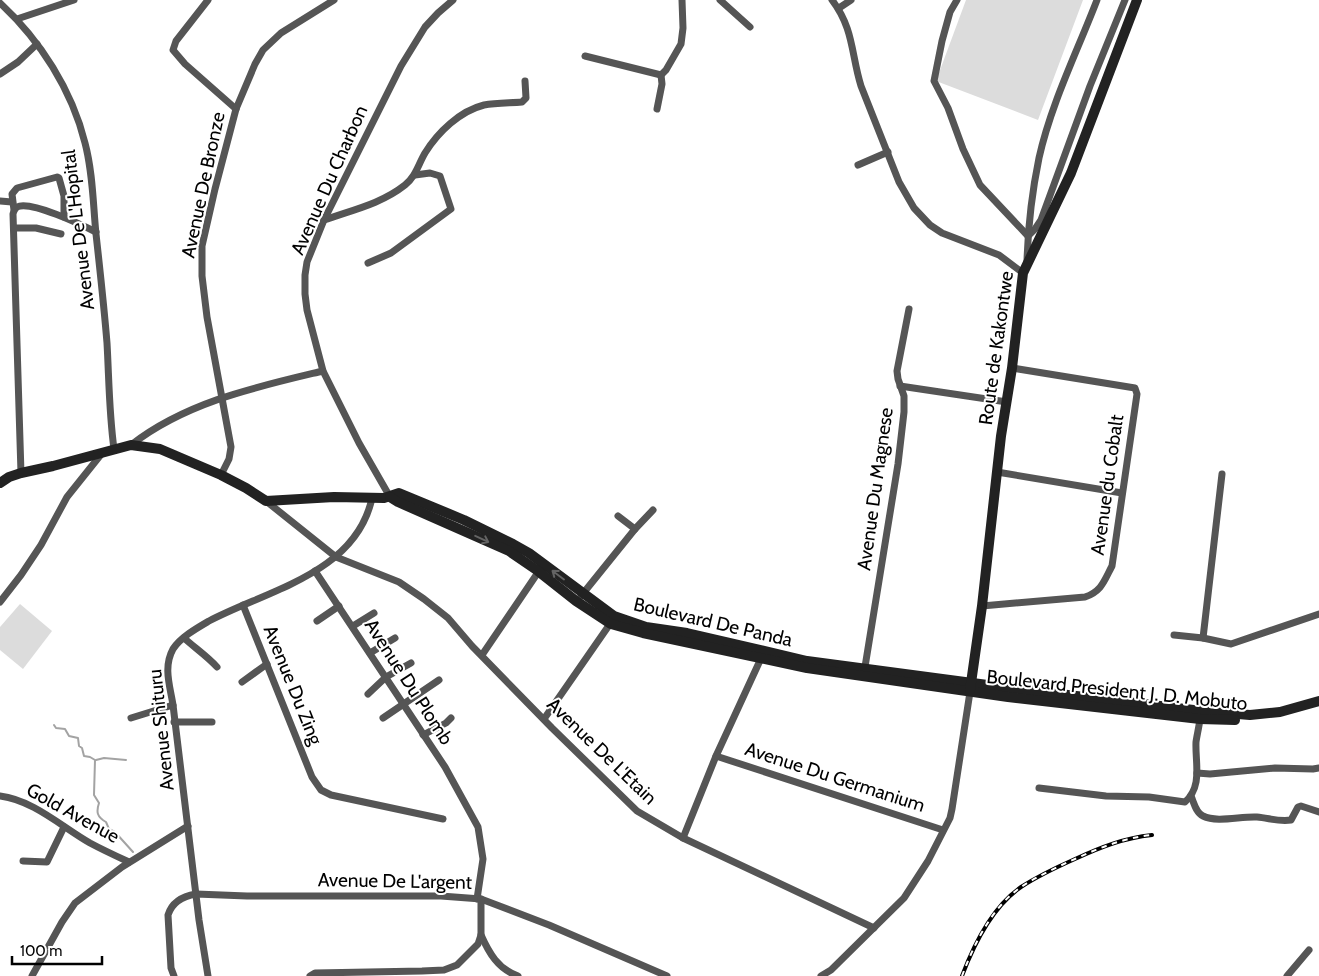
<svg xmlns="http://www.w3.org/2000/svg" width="1319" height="976" font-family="Cabin,sans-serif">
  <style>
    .green { fill: #dcdcdc }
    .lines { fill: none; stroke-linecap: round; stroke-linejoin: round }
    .stream { stroke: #a3a3a3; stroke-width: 2 }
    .street { stroke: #555; stroke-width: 7 }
    .secondary { stroke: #222; stroke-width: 10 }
    .rail-casing { stroke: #000; stroke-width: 4 }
    .rail { stroke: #fff; stroke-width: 2; stroke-dasharray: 5.5; stroke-linecap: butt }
    .oneway { stroke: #646464 }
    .labels { text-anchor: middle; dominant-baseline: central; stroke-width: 4; stroke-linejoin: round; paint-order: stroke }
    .street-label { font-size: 19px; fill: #000; stroke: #fff }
  </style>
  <rect width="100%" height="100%" fill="#fff"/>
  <g class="green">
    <path d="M966,0H1083L1038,120L936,81Z"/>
    <path d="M20,604L52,631L23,669L0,650V627Z"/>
  </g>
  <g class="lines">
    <g class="stream">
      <path d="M54,725L56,728L65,729L69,736L78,738L79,746L82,748L84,756L90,757L95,760L94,795L99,803C96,812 97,817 106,822L109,829L115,832L133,852"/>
      <path d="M96,760L104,758L126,760"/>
    </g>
    <g class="street">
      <path d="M208,0L176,41L173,50L185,64L236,109"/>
      <path d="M720,0L750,27"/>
      <path d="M832,0C854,29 851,54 861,86L899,182L914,208L930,225L942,233L999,255L1023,273"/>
      <path d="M957,0L950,12L942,41L934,81L948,108L963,149L980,185L1028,236L1035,229L1041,220L1090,86L1125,0"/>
      <path d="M0,3C40,40 72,90 85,143C93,173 93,204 96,234C100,270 104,306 107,343C109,378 109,413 114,449"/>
      <path d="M839,8L851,0"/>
      <path d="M17,19L74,0"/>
      <path d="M585,56L661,75L666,70L681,44L683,28L682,0"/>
      <path d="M0,74L18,62L37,44"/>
      <path d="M657,109L662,84L661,75"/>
      <path d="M858,165L888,152"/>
      <path d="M0,201L12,202"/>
      <path d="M14,210L12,194L17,188L57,177L59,178L64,196V217"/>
      <path d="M324,220C352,210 381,204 405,185C416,176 418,165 425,153C438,132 460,111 484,105C496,103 510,103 522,102L526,98L525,81"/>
      <path d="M14,228H36L61,234"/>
      <path d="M1027,261C1028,227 1032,192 1039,158C1051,104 1077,52 1097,0"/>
      <path d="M368,263L391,253L451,209L440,176L430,173L415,175"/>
      <path d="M900,386L1007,402"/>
      <path d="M131,445C186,402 256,387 323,371"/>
      <path d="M997,472L1122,493"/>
      <path d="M21,473L13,214C14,211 14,209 17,207C30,200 82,225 96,232"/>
      <path d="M221,475L229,459L231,447L207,317L202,276V246L215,189L236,109L255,64L263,50L281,33L334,0"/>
      <path d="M390,497L359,443L323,371L307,310L305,294V275L307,262L324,220L401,66L425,27L438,13L453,0"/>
      <path d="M266,501L336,557L399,582L424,599L448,618L472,646L552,728L637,811L683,838L874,928"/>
      <path d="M618,516L635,529"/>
      <path d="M315,571L445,767L478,827L483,859L477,899"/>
      <path d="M581,596L635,529L653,510"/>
      <path d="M0,602L21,575L41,545L67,497L103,452"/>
      <path d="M243,605L312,777L321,790L331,795L443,819"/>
      <path d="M982,606L1085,597C1102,591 1104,581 1112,566L1137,394L1135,388L1012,368"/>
      <path d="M317,621L339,606"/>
      <path d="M353,626L374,613"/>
      <path d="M1174,635L1203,638L1231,644L1319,614"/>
      <path d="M184,638C195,648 207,656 217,667"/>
      <path d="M1203,638L1222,474"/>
      <path d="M370,653L395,638"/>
      <path d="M482,655L541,568"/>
      <path d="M864,673L898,464L904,412V396L898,379L897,371L909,309"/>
      <path d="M242,682L267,664"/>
      <path d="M368,694L386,677L411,663"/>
      <path d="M131,718L173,705"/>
      <path d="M383,718L439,680"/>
      <path d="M544,719L612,621"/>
      <path d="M174,722H212"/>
      <path d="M423,735L446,723L451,718"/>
      <path d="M716,756L943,830"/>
      <path d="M1197,773L1210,774L1275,768L1313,769L1319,768"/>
      <path d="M1039,788L1106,796L1149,797L1185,802C1203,786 1195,763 1196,742C1197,735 1199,727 1200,719"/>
      <path d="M0,796C33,800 62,827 90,843C103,850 116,856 129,862"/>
      <path d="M1191,796C1194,803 1196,813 1203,816C1217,823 1241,816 1257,817C1269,818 1279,822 1291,820L1298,807L1301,806L1319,812"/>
      <path d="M683,838L716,756L763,654"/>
      <path d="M23,861L47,862L64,827"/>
      <path d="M481,935C489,953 498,969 518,976"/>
      <path d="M32,976L62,922L75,903L122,867L188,826"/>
      <path d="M174,976L171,968L168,915C172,902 184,896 196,894L247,896H441L481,899L549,925L667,976"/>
      <path d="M208,976L199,920L173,705C170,686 163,667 173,649C181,637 197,628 209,621C268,590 356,573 372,498"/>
      <path d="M310,976L315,973L422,971L444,970L457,965L478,944L481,935V899"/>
      <path d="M821,976L831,970L904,898L928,861L950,818L952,809L970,692"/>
      <path d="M1287,976L1309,950"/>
    </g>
    <g class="secondary">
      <path d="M0,483L9,477L21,473L53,466L131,445L160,449L221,475L246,488L266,501L334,497L384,498L399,493L464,520L513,544L529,553L614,616L646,627L687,633L807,661L1010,688L1202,711L1250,715L1280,712L1319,701"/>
      <path d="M390,497L398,502L509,551L538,571L576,601L611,624L643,633L807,668L1008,697L1200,719L1235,720"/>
      <path d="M970,690L982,606L1001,436L1012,368L1023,273L1071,173L1137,0"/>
    </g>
    <defs>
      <path id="rail" d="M962,976C974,944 992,907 1021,887C1038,876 1057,867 1075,859C1101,847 1124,838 1152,835"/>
    </defs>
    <use href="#rail" class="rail-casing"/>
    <use href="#rail" class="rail"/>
  </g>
  <defs><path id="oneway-shaft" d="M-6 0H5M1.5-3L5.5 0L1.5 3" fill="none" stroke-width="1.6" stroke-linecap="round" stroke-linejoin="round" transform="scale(1.25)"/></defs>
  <g class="oneway">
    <use href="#oneway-shaft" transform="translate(482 539) rotate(25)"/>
    <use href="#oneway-shaft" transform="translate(558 575) rotate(-143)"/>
  </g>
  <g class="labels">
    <g class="street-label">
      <text transform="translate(329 180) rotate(-66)">Avenue Du Charbon</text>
      <text transform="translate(203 185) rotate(-78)">Avenue De Bronze</text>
      <text transform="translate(78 230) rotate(-97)">Avenue De L'Hopital</text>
      <text transform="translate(996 348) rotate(-82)">Route de Kakontwe</text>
      <text transform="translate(1107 485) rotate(-82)">Avenue du Cobalt</text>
      <text transform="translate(875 489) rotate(-82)">Avenue Du Magnese</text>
      <text transform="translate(713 622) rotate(13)">Boulevard De Panda</text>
      <text transform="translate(409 682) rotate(57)">Avenue Du Plomb</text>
      <text transform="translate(293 685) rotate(68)">Avenue Du Zing</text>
      <text transform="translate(1117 690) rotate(6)">Boulevard President J. D. Mobuto</text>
      <text transform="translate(161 730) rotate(-96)">Avenue Shituru</text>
      <text transform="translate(602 751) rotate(44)">Avenue De L'Etain</text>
      <text transform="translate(835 777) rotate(18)">Avenue Du Germanium</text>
      <text transform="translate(73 813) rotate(29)">Gold Avenue</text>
      <text transform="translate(395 881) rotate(1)">Avenue De L'argent</text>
    </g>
  </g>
  <path d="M12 956v8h90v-8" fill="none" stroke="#000000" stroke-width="2.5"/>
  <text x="20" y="956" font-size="15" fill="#000000" stroke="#ffffff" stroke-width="4" paint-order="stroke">100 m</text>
</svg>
